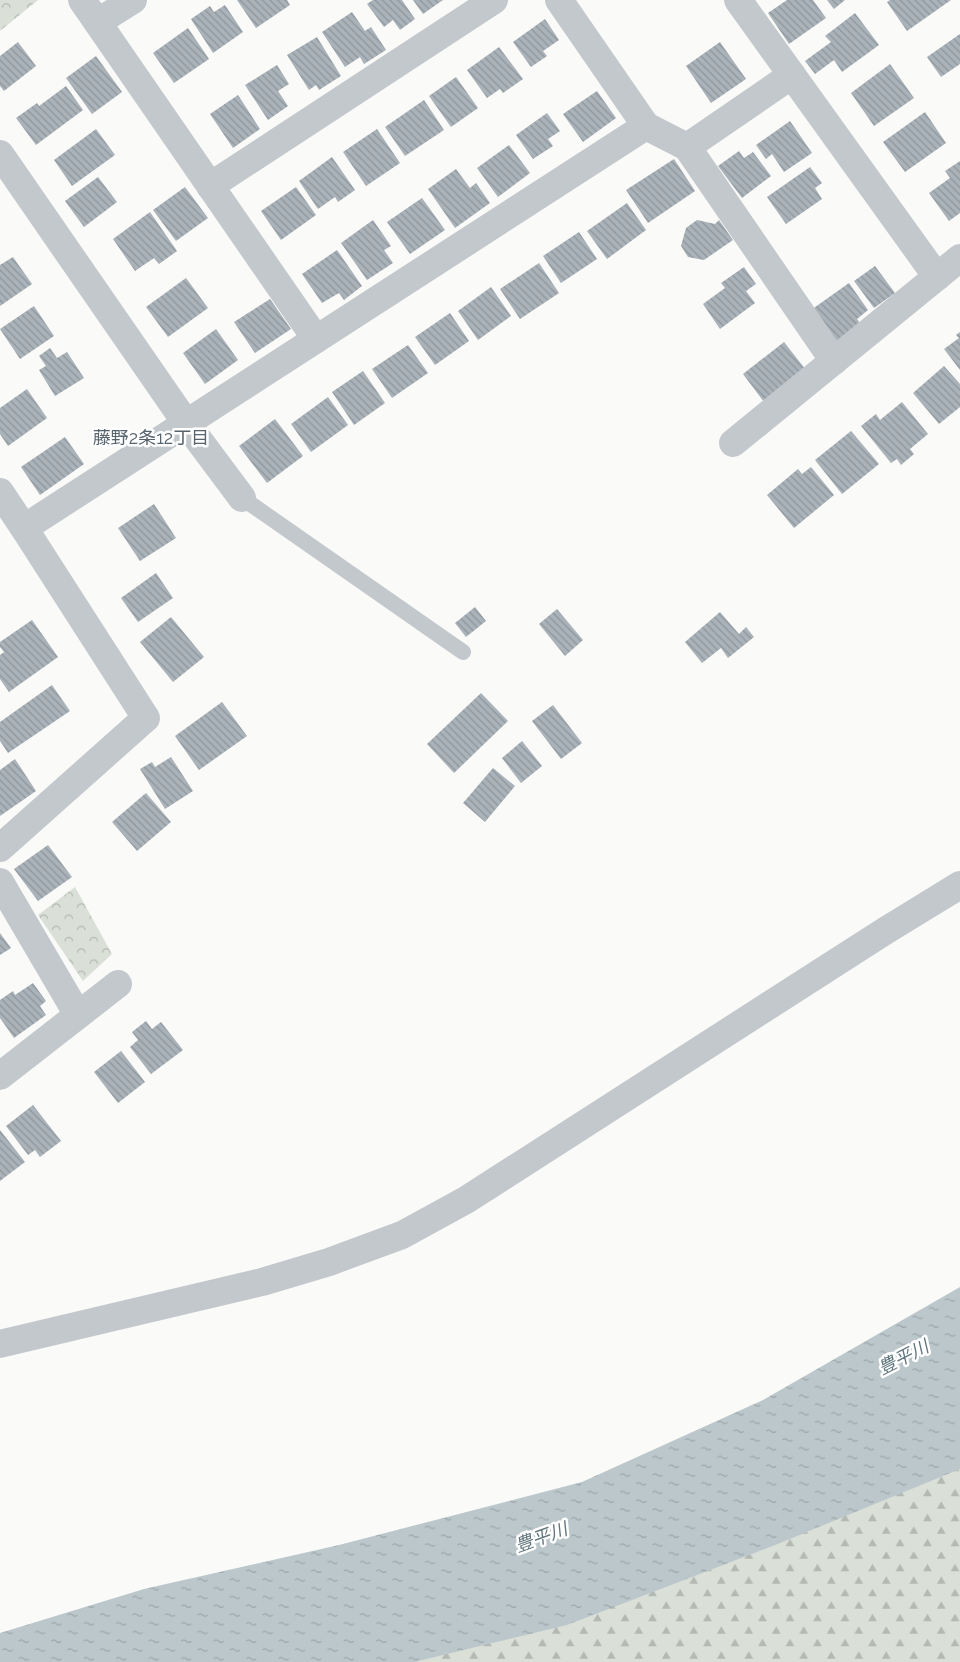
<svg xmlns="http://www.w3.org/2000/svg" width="960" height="1662" font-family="Raleway,'Noto Sans JP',sans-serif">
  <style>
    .forest { fill: url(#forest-firs) }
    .park { fill: url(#park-crowns) }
    .water { fill: url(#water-ripples) }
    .building { fill: url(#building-back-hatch) }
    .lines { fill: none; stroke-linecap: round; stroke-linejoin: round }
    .service { stroke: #c3c8cc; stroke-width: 16 }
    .minor { stroke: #c3c8cc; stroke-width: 28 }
    .tertiary { stroke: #c3c8cc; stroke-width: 28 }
    .labels { text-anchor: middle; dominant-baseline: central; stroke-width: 5; stroke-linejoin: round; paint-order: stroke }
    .neighbourhood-label { font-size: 18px; fill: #57646e; stroke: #fff }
    .water-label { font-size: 18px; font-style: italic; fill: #60757c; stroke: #fff }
  </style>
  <defs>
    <pattern id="forest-firs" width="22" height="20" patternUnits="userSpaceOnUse" patternTransform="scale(1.25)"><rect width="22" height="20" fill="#dadfd7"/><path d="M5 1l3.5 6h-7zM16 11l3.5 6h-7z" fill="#b4b9b4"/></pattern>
    <pattern id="park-crowns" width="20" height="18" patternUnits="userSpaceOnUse" patternTransform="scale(1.25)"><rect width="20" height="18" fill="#dadfd7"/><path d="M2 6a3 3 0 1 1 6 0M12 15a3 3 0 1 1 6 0" fill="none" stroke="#b4b9b4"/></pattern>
    <pattern id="water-ripples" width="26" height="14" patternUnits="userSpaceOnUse" patternTransform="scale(1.25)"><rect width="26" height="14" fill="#bbc7cb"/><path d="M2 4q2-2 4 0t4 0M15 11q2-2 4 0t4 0" fill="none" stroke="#9ca6aa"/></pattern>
    <pattern id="building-back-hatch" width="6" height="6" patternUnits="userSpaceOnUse" patternTransform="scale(1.25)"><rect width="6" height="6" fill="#aab3b9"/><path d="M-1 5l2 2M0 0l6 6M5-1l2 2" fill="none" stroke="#8e969c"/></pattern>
  </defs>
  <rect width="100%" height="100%" fill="#fafaf8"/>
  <path class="forest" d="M960,1441V1662H333Z"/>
  <g class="park">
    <path d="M0,0H38L0,31Z"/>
    <path d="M75,887L112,954L83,981L38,915Z"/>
  </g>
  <path class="water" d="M960,1287V1469L775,1545L567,1625L414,1662H0V1633L144,1589L339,1545L582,1482L763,1400Z"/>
  <g class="building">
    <path d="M237,0H287L290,5L256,28Z"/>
    <path d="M373,0H402L415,19L400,30L393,20L384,27L367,4Z"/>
    <path d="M413,0H443L423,14Z"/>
    <path d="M787,0H813L826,18L789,44L768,13Z"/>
    <path d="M827,0H845L834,9Z"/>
    <path d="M890,0H951L907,31L887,2Z"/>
    <path d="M225,5L243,32L213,53L191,19L210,6L214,12Z"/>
    <path d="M352,12L365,31L371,27L386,50L364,64L360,57L345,67L322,32Z"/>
    <path d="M855,13L879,45L842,72L834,60L815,74L805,61L831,42L825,36Z"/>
    <path d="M545,19L559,40L543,51L547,56L531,67L513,42Z"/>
    <path d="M188,28L209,59L174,83L153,53Z"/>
    <path d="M960,34V64L941,77L927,57Z"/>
    <path d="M317,37L341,76L319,90L316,85L309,90L287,55Z"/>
    <path d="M18,42L36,66L4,91L0,86V56Z"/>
    <path d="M720,42L746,79L711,103L686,66Z"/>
    <path d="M499,47L523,79L503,93L500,89L487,98L467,70Z"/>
    <path d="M96,56L122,92L92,114L66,78Z"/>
    <path d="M890,64L914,98L874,126L851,93Z"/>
    <path d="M277,65L289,84L278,91L288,106L268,120L245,85Z"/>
    <path d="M456,77L478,108L451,127L429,96Z"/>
    <path d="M66,86L83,110L36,145L16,118L37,103L39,106Z"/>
    <path d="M597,91L616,118L583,142L563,114Z"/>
    <path d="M238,95L260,129L233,148L210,114Z"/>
    <path d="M424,100L444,130L405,156L385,127Z"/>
    <path d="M925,112L946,143L905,172L883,142Z"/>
    <path d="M547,113L560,131L548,139L553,146L533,159L516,135Z"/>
    <path d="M790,121L812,153L784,172L772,154L766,159L756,145Z"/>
    <path d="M96,129L115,155L72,186L54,160Z"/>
    <path d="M377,129L400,163L366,186L343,152Z"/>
    <path d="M509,145L530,173L498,197L477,168Z"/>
    <path d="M739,151L744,158L753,152L771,176L742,198L718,166Z"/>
    <path d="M332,157L355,190L338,202L335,197L318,209L299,181Z"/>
    <path d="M674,159L695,191L648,223L626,190Z"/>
    <path d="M960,161V213L949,221L929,193L950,178L945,171Z"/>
    <path d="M810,167L822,183L815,188L822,199L786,224L767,197Z"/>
    <path d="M456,169L470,188L476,183L490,203L455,228L428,189Z"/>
    <path d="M98,177L117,202L84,227L65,201Z"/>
    <path d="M185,187L208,218L176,241L153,210Z"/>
    <path d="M296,187L316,215L281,240L261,211Z"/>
    <path d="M422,198L445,230L410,254L387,222Z"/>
    <path d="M627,203L646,230L607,259L587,231Z"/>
    <path d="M150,212L177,251L159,264L154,258L135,271L113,239Z"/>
    <path d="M373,220L391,246L384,250L393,263L367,280L341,243Z"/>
    <path d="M697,220L715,224L719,220L733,240L704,260L688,257L681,246L686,228Z"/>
    <path d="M579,232L597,259L561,283L543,256Z"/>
    <path d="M337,250L362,286L344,300L339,293L322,303L302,274Z"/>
    <path d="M13,257L32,284L0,306V265Z"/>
    <path d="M539,263L559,293L520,319L500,289Z"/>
    <path d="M875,266L895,293L874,308L854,281Z"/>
    <path d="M744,267L756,284L746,291L755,303L720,329L703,304L725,288L721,283Z"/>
    <path d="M186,278L208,308L168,337L146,307Z"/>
    <path d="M849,283L868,310L857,319L862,326L834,344L811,310Z"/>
    <path d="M491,287L511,316L478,340L458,311Z"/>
    <path d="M270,299L291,329L255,353L234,322Z"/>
    <path d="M34,306L54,336L20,359L0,329Z"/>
    <path d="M450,313L469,341L435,365L415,337Z"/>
    <path d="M216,329L238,360L205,384L183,353Z"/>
    <path d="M960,332V370L944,349L959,338L956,335Z"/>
    <path d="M784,342L806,370L764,402L743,374Z"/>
    <path d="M408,345L428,373L392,398L372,369Z"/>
    <path d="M50,348L57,358L67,352L84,378L55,396L39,370L46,366L39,356Z"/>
    <path d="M944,366L960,384V407L939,424L913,393Z"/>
    <path d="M363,371L385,403L354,425L332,392Z"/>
    <path d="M27,389L47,418L8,446L0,434V408Z"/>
    <path d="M328,397L348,425L311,452L291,424Z"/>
    <path d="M902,402L928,434L910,449L914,454L901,465L897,459L891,463L861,426L876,414L880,420Z"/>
    <path d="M275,419L303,456L267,483L239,446Z"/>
    <path d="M851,431L879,464L842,494L815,460Z"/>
    <path d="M65,437L84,464L40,495L21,467Z"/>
    <path d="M811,467L834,495L794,528L767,495L798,469L802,474Z"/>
    <path d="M154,504L176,538L140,561L118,528Z"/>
    <path d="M156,573L173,598L138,622L121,598Z"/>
    <path d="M475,607L486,621L466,637L455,623Z"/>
    <path d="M557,609L583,640L565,656L539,624Z"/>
    <path d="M720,612L739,634L746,627L754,637L728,658L721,648L702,663L685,642Z"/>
    <path d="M171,617L204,657L173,682L140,642Z"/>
    <path d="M32,620L58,657L9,692L0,679V655L4,652L0,647V642Z"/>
    <path d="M52,685L70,711L8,753L0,741V722Z"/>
    <path d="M481,693L508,721L454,773L427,744Z"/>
    <path d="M222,702L247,736L199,770L175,736Z"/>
    <path d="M553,705L582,743L561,759L532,721Z"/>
    <path d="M522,741L542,766L521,783L502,758Z"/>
    <path d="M171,757L193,791L165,809L140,769L152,762L155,767Z"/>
    <path d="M15,759L36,791L0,816V770Z"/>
    <path d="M493,768L515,786L485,822L463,803Z"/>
    <path d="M146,793L171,822L137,851L112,822Z"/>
    <path d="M48,845L72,877L38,901L14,869Z"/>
    <path d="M0,933L11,948L0,955Z"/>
    <path d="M33,983L46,1001L40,1006L46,1015L14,1038L0,1018V1000L13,991L15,995Z"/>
    <path d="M146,1021L152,1029L161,1022L183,1050L151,1074L130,1047L138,1040L132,1032Z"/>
    <path d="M121,1051L145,1082L118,1103L94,1072Z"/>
    <path d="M33,1105L61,1141L40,1157L35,1150L28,1155L6,1126Z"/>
    <path d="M0,1130L25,1162L0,1181Z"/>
  </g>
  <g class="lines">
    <path class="service" d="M242,498L463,652"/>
    <g class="minor">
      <path d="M82,0L316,339"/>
      <path d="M738,0L937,277"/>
      <path d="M98,22L133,0"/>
      <path d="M646,126L687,147L834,361"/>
      <path d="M687,147L792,75"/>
      <path d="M0,154L186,423L242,498"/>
      <path d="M210,186L494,0"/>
      <path d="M733,443L960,258"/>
      <path d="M0,492L24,528L646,126L559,0"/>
      <path d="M0,848L146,718L24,528"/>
      <path d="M0,882L78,1015"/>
      <path d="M0,1076L118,984"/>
    </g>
    <path class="tertiary" d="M0,1344L262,1282L329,1262L402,1235L466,1200L885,931L960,885"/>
  </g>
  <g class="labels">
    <g class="neighbourhood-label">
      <text x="151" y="437">藤野2条12丁目</text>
    </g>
    <g class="water-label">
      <text transform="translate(903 1357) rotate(-27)">豊平川</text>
      <text transform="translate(541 1537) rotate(-20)">豊平川</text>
    </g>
  </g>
</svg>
